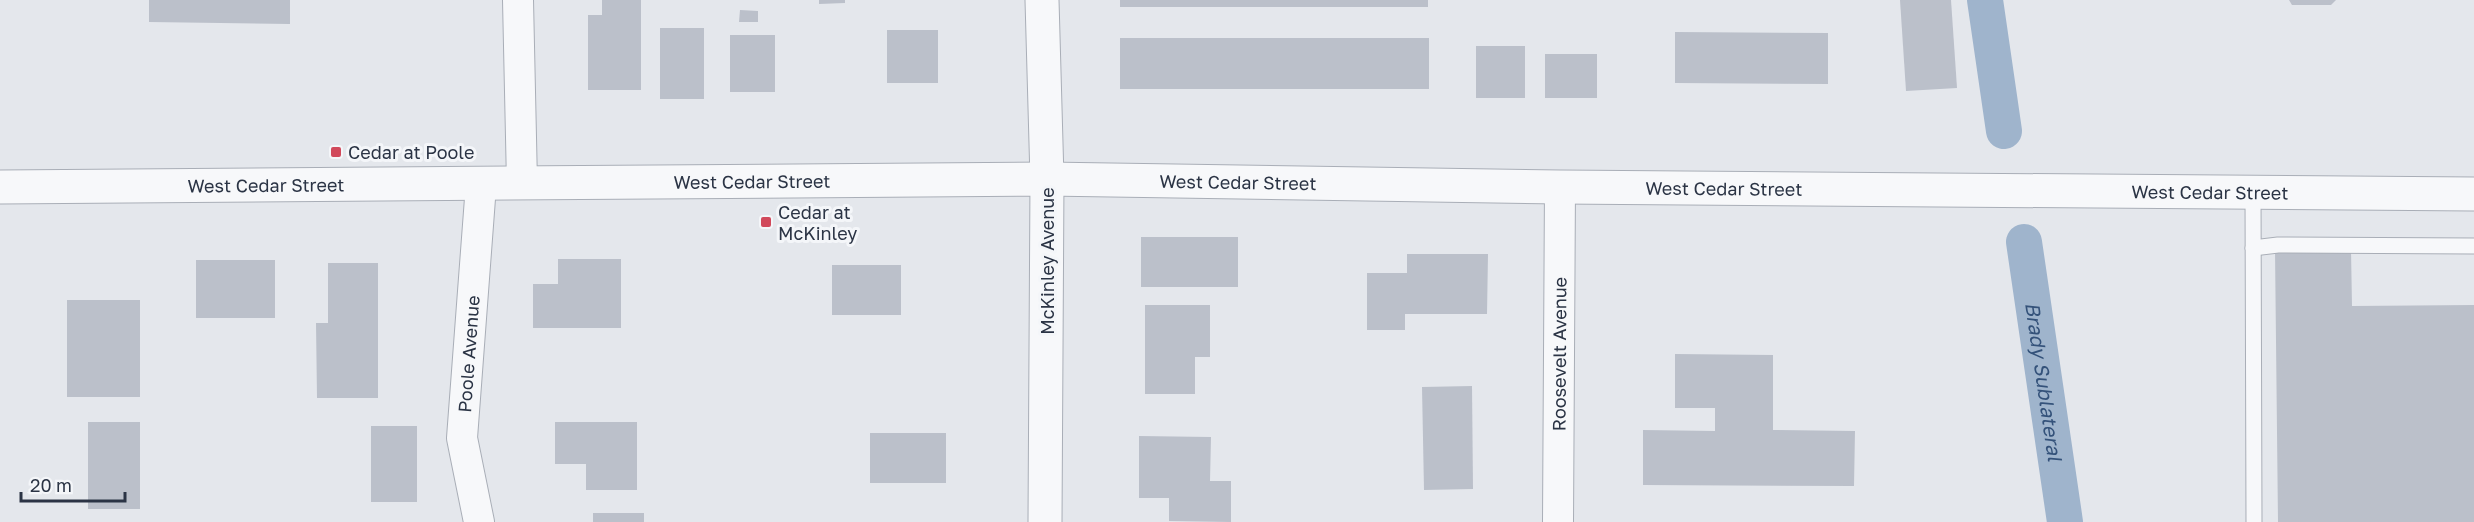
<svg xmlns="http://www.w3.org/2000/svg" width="2474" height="522" font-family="'Golos Text',sans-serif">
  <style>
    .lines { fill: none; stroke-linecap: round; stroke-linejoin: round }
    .canal { stroke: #9fb4cc; stroke-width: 36 }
    .building { fill: #bbc0ca }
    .service-casing { stroke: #a9aeb7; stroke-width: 17 }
    .minor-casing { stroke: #a9aeb7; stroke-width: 32 }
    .tertiary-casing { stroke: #a9aeb7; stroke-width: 35 }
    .service { stroke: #f7f8fa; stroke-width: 15 }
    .minor { stroke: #f7f8fa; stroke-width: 30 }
    .tertiary { stroke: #f7f8fa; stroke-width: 33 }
    .poi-dot { fill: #d1495b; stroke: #f4f6f9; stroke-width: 2 }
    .labels { text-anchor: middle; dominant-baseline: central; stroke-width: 6; stroke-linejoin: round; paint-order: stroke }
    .poi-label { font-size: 18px; fill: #2b3445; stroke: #f4f6f9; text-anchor: start }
    .street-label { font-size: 18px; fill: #2b3445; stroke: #f4f6f9 }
    .water-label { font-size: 20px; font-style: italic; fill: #34527a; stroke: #f4f6f9 }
  </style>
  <rect width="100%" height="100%" fill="#e4e7ec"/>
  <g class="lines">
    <g class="canal">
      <path d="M1985,0L2004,131"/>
      <path id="s1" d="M2024,242L2065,522"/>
    </g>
  </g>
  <g class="building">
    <path d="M149,0H290V24L149,22Z"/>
    <path d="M602,0H641V90H588V15H602Z"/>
    <path d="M819,0H845V3L819,4Z"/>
    <rect x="1120" y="0" width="308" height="7"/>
    <path d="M1900,0H1951L1957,88L1906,91Z"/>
    <path d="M2289,0H2336L2331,5H2292Z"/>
    <path d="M740,10L758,11V22H739Z"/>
    <rect x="660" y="28" width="44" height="71"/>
    <rect x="887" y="30" width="51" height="53"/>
    <path d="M1675,32L1828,33V84L1675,83Z"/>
    <rect x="730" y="35" width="45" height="57"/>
    <rect x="1120" y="38" width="309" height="51"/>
    <rect x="1476" y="46" width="49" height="52"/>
    <rect x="1545" y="54" width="52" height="44"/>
    <rect x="1141" y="237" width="97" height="50"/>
    <path d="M2351,249L2352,306L2474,305V522H2278L2275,250Z"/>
    <path d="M1407,254H1488L1487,314H1405V330H1367V273H1407Z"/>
    <path d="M558,259H621V328H533V284H558Z"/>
    <rect x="196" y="260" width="79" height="58"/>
    <path d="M328,263H378V398H317L316,323H328Z"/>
    <rect x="832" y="265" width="69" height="50"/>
    <rect x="67" y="300" width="73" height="97"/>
    <path d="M1145,305H1210V357H1195V394H1145Z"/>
    <path d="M1675,354L1773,355V430L1855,431L1854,486L1643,485V430L1715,431V408H1675Z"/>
    <path d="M1472,386L1473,489L1424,490L1422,387Z"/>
    <rect x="88" y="422" width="52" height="87"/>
    <path d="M555,422H637V490H586V464H555Z"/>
    <rect x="371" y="426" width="46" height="76"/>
    <rect x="870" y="433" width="76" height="50"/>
    <path d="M1139,436L1211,437L1210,481H1231V522L1169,521V498H1139Z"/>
    <rect x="593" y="513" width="51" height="9"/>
  </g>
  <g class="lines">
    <defs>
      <g id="service">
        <path d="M2253,192L2254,522"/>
        <path d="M2253,248L2278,245L2474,246"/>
      </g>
      <g id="minor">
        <path d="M518,0L522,183"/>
        <path id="s2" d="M479,522L462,438L481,185"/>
        <path id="s3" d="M1558,522L1560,187"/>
      </g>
      <g id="tertiary">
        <path d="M1042,0L1047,179L1045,522"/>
        <path id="s4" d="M0,187L1047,179L1560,187L2474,194"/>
      </g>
    </defs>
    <use href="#service" class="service-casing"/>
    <use href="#minor" class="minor-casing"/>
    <use href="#tertiary" class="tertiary-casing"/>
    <use href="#service" class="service"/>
    <use href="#minor" class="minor"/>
    <use href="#tertiary" class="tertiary"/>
  </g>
  <g class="poi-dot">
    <rect x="330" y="146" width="12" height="12" rx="3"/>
    <rect x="760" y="216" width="12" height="12" rx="3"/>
  </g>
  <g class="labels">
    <g class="poi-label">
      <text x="348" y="152">Cedar at Poole</text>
      <text x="778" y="212">Cedar at<tspan x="778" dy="21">McKinley</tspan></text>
    </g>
    <g class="street-label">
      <text stroke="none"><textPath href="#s4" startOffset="752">West Cedar Street</textPath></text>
      <text stroke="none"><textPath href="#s4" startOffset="1238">West Cedar Street</textPath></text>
      <text stroke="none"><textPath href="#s4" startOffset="266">West Cedar Street</textPath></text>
      <text stroke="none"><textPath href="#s4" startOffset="1724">West Cedar Street</textPath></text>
      <text stroke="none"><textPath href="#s4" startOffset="2210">West Cedar Street</textPath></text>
      <text transform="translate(1047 261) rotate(-90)">McKinley Avenue</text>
      <text stroke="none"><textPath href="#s2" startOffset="170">Poole Avenue</textPath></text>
      <text stroke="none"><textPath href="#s3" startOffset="168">Roosevelt Avenue</textPath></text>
    </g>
    <g class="water-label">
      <text stroke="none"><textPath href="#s1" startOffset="141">Brady Sublateral</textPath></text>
    </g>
  </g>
  <path d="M21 492v9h104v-9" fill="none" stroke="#2b3445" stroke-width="3"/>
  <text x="30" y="492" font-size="18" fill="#2b3445" stroke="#f4f6f9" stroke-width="4.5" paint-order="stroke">20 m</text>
</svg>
